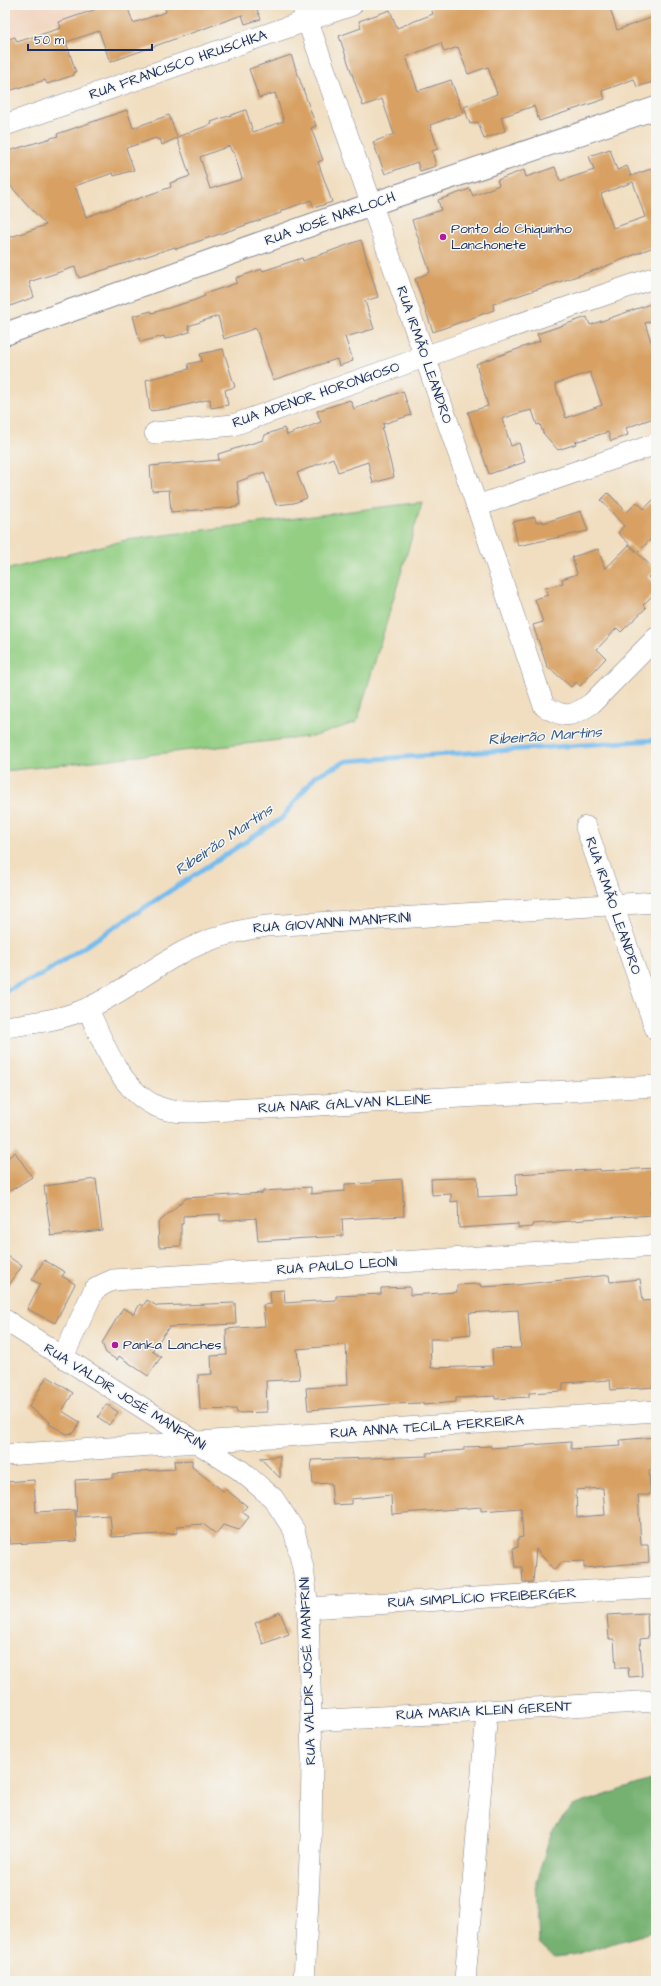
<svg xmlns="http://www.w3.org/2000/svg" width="661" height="1986" font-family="'Architects Daughter',sans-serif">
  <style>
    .built { fill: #f2d4be }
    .green { fill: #93ce83; stroke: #577e70 }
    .forest { fill: #76b171; stroke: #487068 }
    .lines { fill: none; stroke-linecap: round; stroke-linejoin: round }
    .stream { stroke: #75bced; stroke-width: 5 }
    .building { fill: #d8a164; fill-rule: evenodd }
    .minor-casing { stroke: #86868f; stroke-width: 22 }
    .major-casing { stroke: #86868f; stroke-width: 24 }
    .minor { stroke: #fff; stroke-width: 21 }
    .major { stroke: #fff; stroke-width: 22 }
    .poi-dot { fill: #b5179e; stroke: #f6f6f2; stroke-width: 1.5 }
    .labels { text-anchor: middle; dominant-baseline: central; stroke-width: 3; stroke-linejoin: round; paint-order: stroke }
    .street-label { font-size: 14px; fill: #1b2f5e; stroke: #f6f6f2 }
    .poi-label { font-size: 14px; fill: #1b2f5e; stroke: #f6f6f2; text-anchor: start }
    .water-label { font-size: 15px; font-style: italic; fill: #365989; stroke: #f6f6f2 }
  </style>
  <rect width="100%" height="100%" fill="#f6f6f2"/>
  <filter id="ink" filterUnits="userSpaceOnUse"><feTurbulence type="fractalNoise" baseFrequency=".025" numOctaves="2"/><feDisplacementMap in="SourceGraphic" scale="8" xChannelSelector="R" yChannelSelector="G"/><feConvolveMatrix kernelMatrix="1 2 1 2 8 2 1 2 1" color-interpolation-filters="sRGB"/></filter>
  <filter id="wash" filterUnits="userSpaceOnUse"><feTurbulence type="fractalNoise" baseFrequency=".012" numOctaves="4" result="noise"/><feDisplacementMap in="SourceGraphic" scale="16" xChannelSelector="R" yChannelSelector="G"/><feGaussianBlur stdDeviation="0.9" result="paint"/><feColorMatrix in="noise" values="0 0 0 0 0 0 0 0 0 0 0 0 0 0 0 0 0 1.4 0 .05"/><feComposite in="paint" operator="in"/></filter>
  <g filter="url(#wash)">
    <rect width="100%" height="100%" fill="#f1dec0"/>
    <path class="built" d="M5,5H104L5,40Z"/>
    <path class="green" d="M422,502L357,722L315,736L5,771V570L126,540Z"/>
    <path class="forest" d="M656,1778V1931L573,1955L554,1957L539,1943L536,1881L552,1831L573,1806Z"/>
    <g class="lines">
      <path class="stream" d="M5,991L41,975L282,818L315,776L347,761L656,740"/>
    </g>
    <g id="blocks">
      <g class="building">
        <path d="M108,5H127L133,23L166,12L164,5H266V7L257,10L261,19L245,24L242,15L110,62L99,31L66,42L76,72L74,73V75L47,84L45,80L5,92V40L15,37L17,42L61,28L59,22Z"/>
        <path d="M442,5H609L617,30L651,18L656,34V81L637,87L634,79L602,91L605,99L539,121L534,106L501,117L505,131L484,139L478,122L470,124L464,107L497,94L488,67L468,74L458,47L444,52L441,43L406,57L418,91L451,80L463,113L430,125L438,149L432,151L436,166L420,171L417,162L385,174L373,142L394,134L382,99L363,106L339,36L361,28L359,21L390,10L397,28L433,14L431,8Z"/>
        <path d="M291,55L316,126L311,128L323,160L318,162L332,202L314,208L311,200L281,211V213L176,249L175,247L79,278L75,267L29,282L34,297L5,308V239L46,225L5,180V152L58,136L57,134L127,110L133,128L169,115L177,137L212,124L211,122L246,110L253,132L284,121L275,93L259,98L249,69ZM156,138L157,140L160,139L162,145L177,138L190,176L170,183L171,187L86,217L75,186L113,173L114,176L134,170L126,148ZM229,146L232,152H234L242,179L210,189L200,157Z"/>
        <path d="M610,149L617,170L627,166L631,176L656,167V246L601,268L493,304L494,310L433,332L415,279L430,272L412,220L441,210L438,200L470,189L473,196L499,185L497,180L524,170L526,177L555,167L560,181L594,170L589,156ZM633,182L645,217L613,228L601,194Z"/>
        <path d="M361,240L378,297L365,301L374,329L345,337L353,361L339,366L337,359L273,380L256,328L224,339L218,316L188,326L190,332L165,339L164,336L140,342L133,316L151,311L152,313L195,300L205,296L204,294L237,283L236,278L262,269L263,271L302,258L303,261Z"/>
        <path d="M656,302V320L645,323L656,357V417L626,428L628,435L611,441L608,432L575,442L576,444L558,450L543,433L540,424L537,425L532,410L516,414L502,419L511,446L519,443L525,462L489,474L468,412L488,406L476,364L540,341L537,334L587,317L590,325ZM590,372L602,405L566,418L555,384Z"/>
        <path d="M223,349L235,387L225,390L228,405L211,408L210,399L174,408L150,411L146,380L189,369L188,364L202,361L200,354Z"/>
        <path d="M403,391L411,415L383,424L384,428H382L394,477L373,483L368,462L338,472L333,458L297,473L307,498L294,503L276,505L264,472L237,482L240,505H237V507L171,512L169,490L152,491L150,466L219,460L218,454L263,440L265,435L284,428L287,435L321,422L317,411L350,400L354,409Z"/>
        <path d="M608,493L627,512L637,502L644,509L656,497V534L638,552L618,533L624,526L601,500Z"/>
        <path d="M581,511L588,531L518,546L513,522L535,517L536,522L543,521V523Z"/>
        <path d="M629,545L655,570L648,577L656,585V592L643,605L646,608L621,632L617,628L597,649L606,658L580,686L576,682L571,687L547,666L533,625L543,622L535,599L548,595L545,588L563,583L562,579L577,574L572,557L598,549L605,569Z"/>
        <path d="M15,1152L32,1177L5,1194V1160Z"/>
        <path d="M656,1168V1190H652L654,1215L584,1219V1220L532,1224L533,1227L518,1228V1224L459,1228L458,1201L451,1202V1194L432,1195L431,1179L477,1177L478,1197L517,1195L516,1174L589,1170L600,1169V1171Z"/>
        <path d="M96,1179L102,1230L51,1236L44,1186Z"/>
        <path d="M402,1179L404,1216L342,1219L343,1236L258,1241L256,1218L220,1221V1214L183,1216V1224H181V1246L159,1247L158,1223L186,1198L263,1193V1191L296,1189V1188L311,1187V1194L345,1191V1184L372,1183V1181Z"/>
        <path d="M5,1254L22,1266L5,1291Z"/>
        <path d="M44,1260L65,1272L62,1276L75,1284L55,1323L27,1309L40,1284L32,1280Z"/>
        <path d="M609,1275L610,1282L640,1279L643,1301L656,1300V1387L611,1390L610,1380L563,1383V1391L529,1393V1397L495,1399V1396L456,1398V1402L423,1405V1403L391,1404L308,1410L306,1388L348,1385L346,1345L297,1349L300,1379L266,1381L267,1412L237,1413L236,1409L200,1410L198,1375L212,1374L211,1356L227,1355L226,1329L265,1326L263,1305L271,1304L270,1291L284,1290L285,1303L300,1302L336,1300V1296L381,1294V1288L410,1287V1295L457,1292V1285L480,1284L481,1287L516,1285ZM518,1310L521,1348L492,1349L493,1366L431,1368L430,1339H452V1336L471,1334L469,1313Z"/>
        <path d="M147,1300L157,1306L235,1303L236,1324L169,1327L152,1351L161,1357L148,1376L119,1356L117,1360L106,1353L102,1343L123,1308L134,1314L140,1304L143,1306Z"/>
        <path d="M47,1376L73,1393L62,1411L80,1422L74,1433L67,1434L49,1424L50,1422L29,1407Z"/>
        <path d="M106,1404L118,1412L109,1425L98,1417Z"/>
        <path d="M656,1437V1469L649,1470L650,1495H638L641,1545H648L649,1562L584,1568V1561L563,1562L554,1570L536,1549L533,1582L523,1583L522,1567H515L513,1548L518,1547V1538L523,1537L521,1508L481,1511V1507L392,1514L391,1495L351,1499V1504L333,1505L331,1483L313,1484L311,1460L427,1456V1453L464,1450V1447L491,1446V1448L571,1442V1449L621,1446L620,1440ZM603,1488L605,1515L577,1517L576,1490Z"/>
        <path d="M280,1456V1478L260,1458Z"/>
        <path d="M192,1460V1467L223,1491L225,1489L247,1506L242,1512L249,1517L239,1530L223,1525L216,1534L203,1524L177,1526V1533L112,1537L110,1515L77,1517L75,1480L113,1478V1474L140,1472V1471L175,1469L174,1461Z"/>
        <path d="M34,1480L36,1512L75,1510L77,1541L9,1544L8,1530L5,1531V1482Z"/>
        <path d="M280,1612L289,1634L263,1644L255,1623Z"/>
        <path d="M647,1613L648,1638L640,1639L642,1676L629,1677L628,1668H616L614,1639H609L607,1615Z"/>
      </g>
    </g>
  </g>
  <g filter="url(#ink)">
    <use href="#blocks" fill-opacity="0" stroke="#86868f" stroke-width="1"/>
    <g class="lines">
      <defs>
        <g id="minor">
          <path d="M302,5L477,506L544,706C565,719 573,717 592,703L656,638"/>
          <path d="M5,125L352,5"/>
          <path d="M155,433L233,425L424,357L656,277"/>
          <path d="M477,506L656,444"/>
          <path d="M586,827L656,1030"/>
          <path d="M88,1009C103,1042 119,1088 154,1105C167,1112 181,1112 195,1112L656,1086"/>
          <path d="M5,1027C33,1023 62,1020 88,1008C118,995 144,974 172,958C201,941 233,931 267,926L656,902"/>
          <path d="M5,1320L240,1470L273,1498L294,1530L303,1568L308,1608L312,1760L311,1837L304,1981"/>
          <path d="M63,1357L94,1290L104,1284L113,1280L656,1246"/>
          <path d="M5,1455L656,1411"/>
          <path d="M308,1608L656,1587"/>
          <path d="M311,1721L656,1701"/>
          <path d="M465,1981L487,1711"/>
        </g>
        <path id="major" d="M5,334L328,219L656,108"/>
      </defs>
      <use href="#minor" class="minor-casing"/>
      <use href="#major" class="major-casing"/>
      <use href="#minor" class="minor"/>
      <use href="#major" class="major"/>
    </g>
  </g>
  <g class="poi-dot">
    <circle cx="443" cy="237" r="4"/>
    <circle cx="115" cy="1345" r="4"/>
  </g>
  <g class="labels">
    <g class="street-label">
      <text transform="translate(178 65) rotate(-19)">RUA FRANCISCO HRUSCHKA</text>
      <text transform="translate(330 219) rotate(-19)">RUA JOSÉ NARLOCH</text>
      <text transform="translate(424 355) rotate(71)">RUA IRMÃO LEANDRO</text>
      <text transform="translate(316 395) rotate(-19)">RUA ADENOR HORONGOSO</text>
      <text transform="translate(613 906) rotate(71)">RUA IRMÃO LEANDRO</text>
      <text transform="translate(332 923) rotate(-4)">RUA GIOVANNI MANFRINI</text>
      <text transform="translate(345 1104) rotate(-3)">RUA NAIR GALVAN KLEINE</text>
      <text transform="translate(337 1266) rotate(-4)">RUA PAULO LEONI</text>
      <text transform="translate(125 1397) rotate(32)">RUA VALDIR JOSÉ MANFRINI</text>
      <text transform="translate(427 1427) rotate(-4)">RUA ANNA TECILA FERREIRA</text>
      <text transform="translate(482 1598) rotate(-3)">RUA SIMPLÍCIO FREIBERGER</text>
      <text transform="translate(308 1671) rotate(-92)">RUA VALDIR JOSÉ MANFRINI</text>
      <text transform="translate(484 1711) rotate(-3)">RUA MARIA KLEIN GERENT</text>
    </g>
    <g class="poi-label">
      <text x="451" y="229">Ponto do Chiquinho<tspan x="451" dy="16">Lanchonete</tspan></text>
      <text x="123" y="1345">Panka Lanches</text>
    </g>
    <g class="water-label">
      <text transform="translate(545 736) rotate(-4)">Ribeirão Martins</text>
      <text transform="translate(224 840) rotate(-34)">Ribeirão Martins</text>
    </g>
  </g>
  <rect width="661" height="1986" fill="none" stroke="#f6f6f2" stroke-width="20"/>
  <path d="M28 44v6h124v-6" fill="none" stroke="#1b2f5e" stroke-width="2"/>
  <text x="34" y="44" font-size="12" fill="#1b2f5e" stroke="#f6f6f2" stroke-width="3" paint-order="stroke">50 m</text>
</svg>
